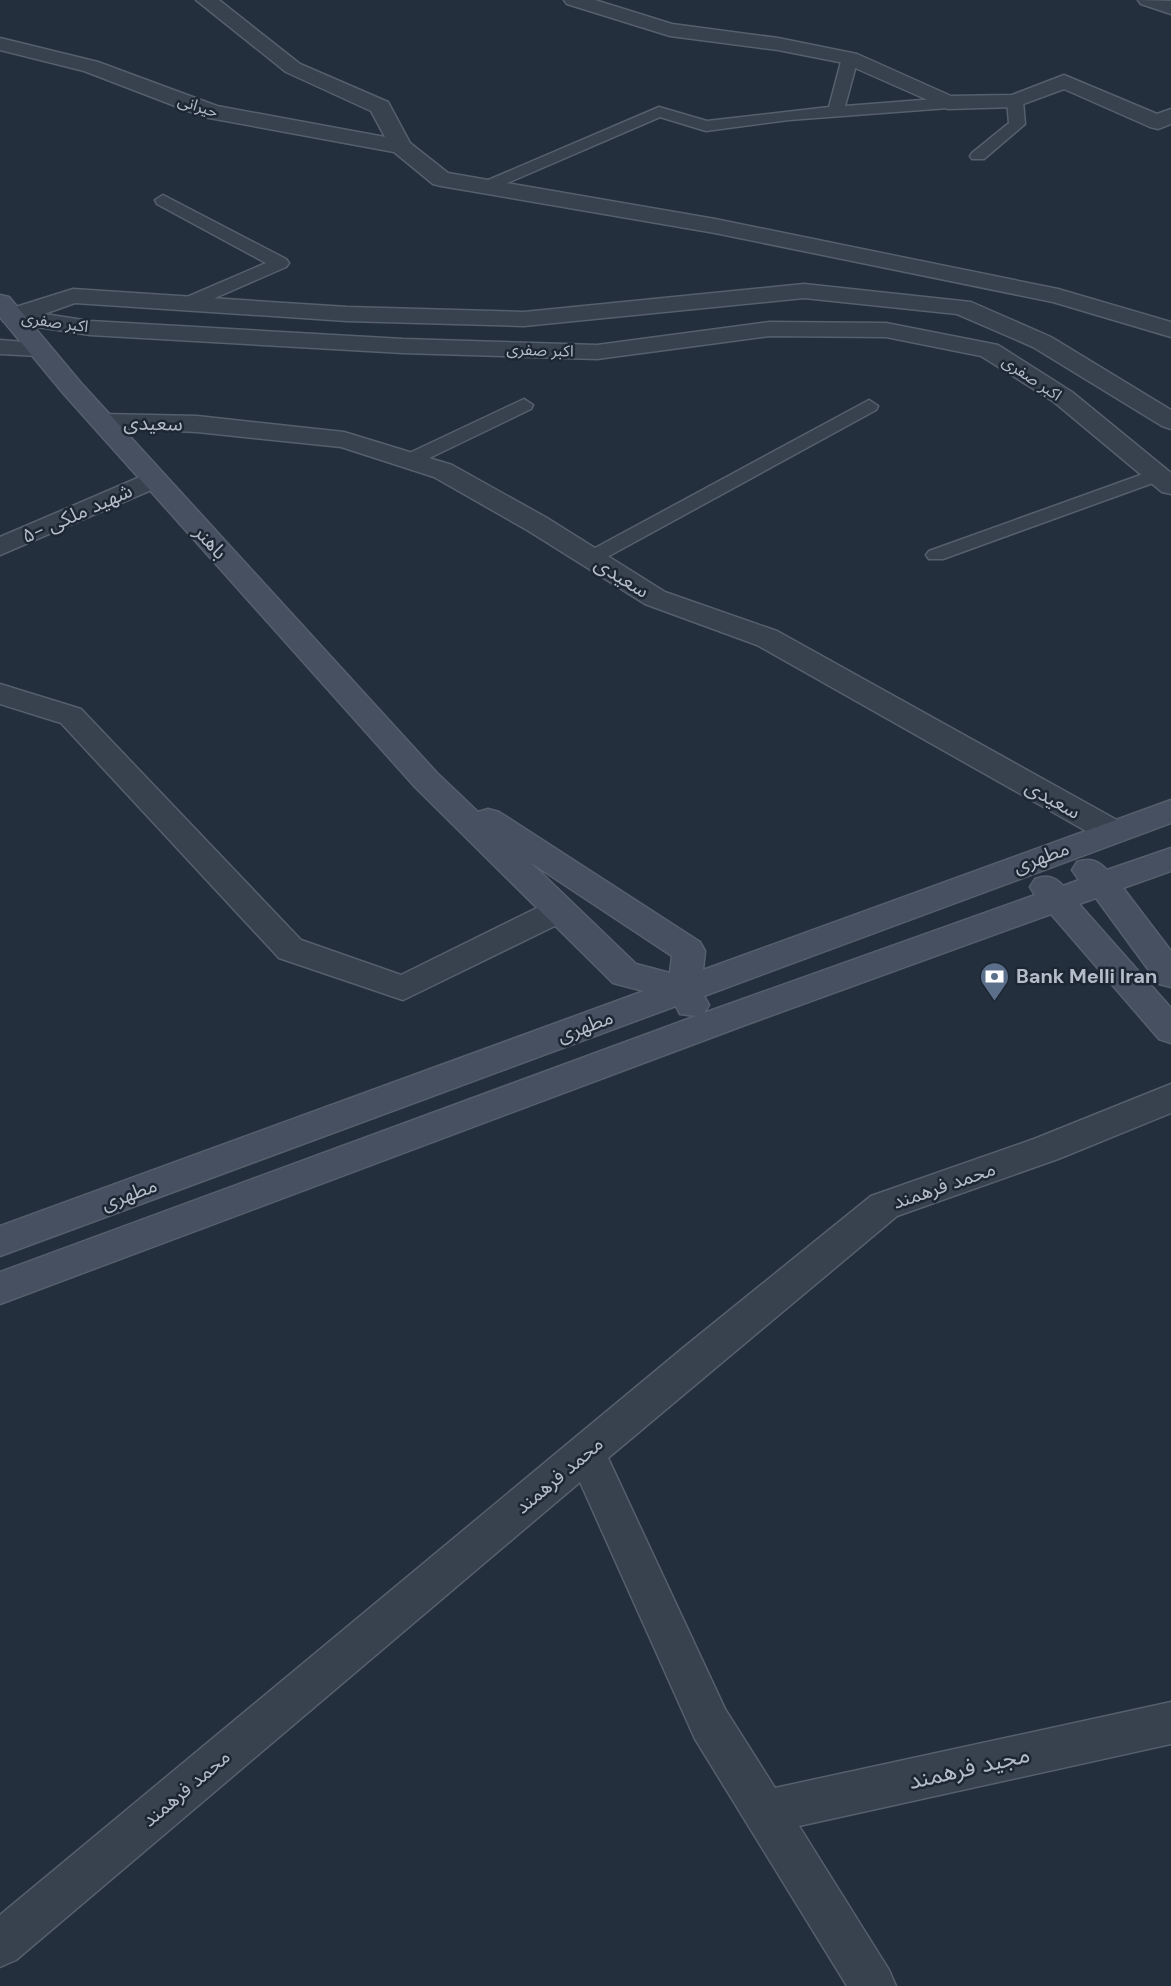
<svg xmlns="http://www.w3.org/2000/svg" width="1171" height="1986" font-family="'DM Sans','Noto Sans Arabic',sans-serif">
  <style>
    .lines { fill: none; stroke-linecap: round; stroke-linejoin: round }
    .lane-casing { stroke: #565f6c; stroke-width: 3 }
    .street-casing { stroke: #565f6c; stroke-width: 3 }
    .secondary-casing { stroke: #565f6c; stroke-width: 3 }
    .lane { fill: #38414e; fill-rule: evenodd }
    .street { fill: #38414e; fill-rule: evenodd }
    .secondary { fill: #465061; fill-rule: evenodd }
    .labels { text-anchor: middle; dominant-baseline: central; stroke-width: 5; stroke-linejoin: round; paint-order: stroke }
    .far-street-label { font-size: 16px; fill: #b4bcc9; stroke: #1d2633 }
    .street-label { font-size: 20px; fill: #b4bcc9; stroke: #1d2633 }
    .poi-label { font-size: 20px; font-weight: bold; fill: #b4bcc9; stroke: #1d2633; text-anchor: start }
    .near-street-label { font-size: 24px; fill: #b4bcc9; stroke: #1d2633 }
  </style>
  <rect width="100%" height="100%" fill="#242f3e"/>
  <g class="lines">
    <defs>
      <g id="lane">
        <path d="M850,53L858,58L845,106L948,98L956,103L948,108L789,120L706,131L660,117L491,190H479L477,187L479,184L659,107L707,121L829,107L842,58Z"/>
        <path d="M1015,96L1023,101L1025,124L984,159H972L970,156L972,153L1009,123L1007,101Z"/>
        <path d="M163,195L286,259L289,263L286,267L192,308H180L177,304L180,300L266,263L157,204L155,200Z"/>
        <path d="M524,399L533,405L531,409L417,464H403L401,460L403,456Z"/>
        <path d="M869,400L878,406L876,410L598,562H584L581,558L584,554Z"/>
        <path d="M1157,469L1167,475L1164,479L943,559H929L926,555L929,551Z"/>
      </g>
      <g id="street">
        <path d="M196,0H219L300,64L388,102L410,143L448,173L715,219L1058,289L1171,322V337L1053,302L715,233L441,186L433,184L394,152L204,117L84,71L0,50V38L98,62L217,106L385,137L371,111L286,72Z"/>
        <path d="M564,0H595L672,24L778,38L857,54L951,96L1012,95L1064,75L1157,114L1171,109V124L1158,129L1150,127L1064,89L1015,107L948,109L844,63L778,50L670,36L567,4Z"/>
        <path d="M1138,0L1171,1V14L1141,4Z"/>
        <path d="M804,284L971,302L1051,337L1171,410V429L1162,426L1033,347L957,314L804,298L524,326L347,321L75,303L44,314L90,321L403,339L597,345L770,322L886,323L998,345L1072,392L1171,473V494L1162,492L1054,402L981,356L886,337L770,336L597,359L403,353L90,335L12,323L3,321L0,316L3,311L73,289L347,307L524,312Z"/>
        <path d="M0,340L48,344L51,349L48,354L39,356L0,354Z"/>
        <path d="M103,414L197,416L344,432L452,465L547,518L665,592L777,631L1124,824L1128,832L1124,840L1113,843L1102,840L757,645L645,604L527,530L434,477L341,447L197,432L94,427L90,422L94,417Z"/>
        <path d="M154,471L163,473L167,479L163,485L0,555V537Z"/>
        <path d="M0,684L81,709L301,940L401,975L549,902L560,898L571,902L576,910L571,918L403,1000L279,958L61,723L0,704Z"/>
        <path d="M1171,1084V1113L1058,1159L897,1216L608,1458L725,1709L775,1788L1171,1702V1744L799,1826L889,1970L896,1986H847L695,1739L580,1482L16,1960L0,1967V1915L683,1348L871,1196L1034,1139Z"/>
      </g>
      <path id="secondary" d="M0,295L9,297L81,383L437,773L478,812L488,809L499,812L700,942L705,951L703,970L1171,800V823L704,996L709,1005L704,1013L1035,895L1030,887L1035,879C1047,875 1054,876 1063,886L1079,880L1072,870L1077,862C1090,858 1097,860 1107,870L1171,848V871L1123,888L1171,951V987L1159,984L1096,898L1079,904L1171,1008V1043L1159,1039L1051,914L745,1025L0,1304V1272L696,1016L680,1014L676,1006L0,1256V1226L644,991L613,983L415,787L63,393L0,317ZM530,862L672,956L670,973L636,964Z"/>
    </defs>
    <use href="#lane" class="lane-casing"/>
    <use href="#street" class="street-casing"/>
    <use href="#secondary" class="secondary-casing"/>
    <use href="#lane" class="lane"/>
    <use href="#street" class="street"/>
    <use href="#secondary" class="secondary"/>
  </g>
  <defs>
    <symbol id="bank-pin" viewBox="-11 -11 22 30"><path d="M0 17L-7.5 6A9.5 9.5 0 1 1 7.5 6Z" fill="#5c6f8a" stroke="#1d2633"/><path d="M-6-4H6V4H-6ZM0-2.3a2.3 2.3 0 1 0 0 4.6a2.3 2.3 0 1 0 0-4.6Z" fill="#fff"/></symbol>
  </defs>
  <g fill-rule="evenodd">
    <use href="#bank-pin" x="978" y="960" width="33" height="45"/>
  </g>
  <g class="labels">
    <g class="far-street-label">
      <text transform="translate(198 106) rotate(18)">حیرانی</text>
      <text transform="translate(55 322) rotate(8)">اکبر صفری</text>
      <text transform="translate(540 350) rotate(2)">اکبر صفری</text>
      <text transform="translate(1032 378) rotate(34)">اکبر صفری</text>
    </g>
    <g class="street-label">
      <text transform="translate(153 423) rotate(1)">سعیدی</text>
      <text transform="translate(77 513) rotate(-24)">۵- شهید ملکی</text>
      <text transform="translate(211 542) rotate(48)">باهنر</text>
      <text transform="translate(622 577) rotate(32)">سعیدی</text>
      <text transform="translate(1053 799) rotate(29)">سعیدی</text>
      <text transform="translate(1041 857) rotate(-20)">مطهری</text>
      <text transform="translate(585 1026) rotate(-20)">مطهری</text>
      <text transform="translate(944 1185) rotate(-19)">محمد فرهمند</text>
      <text transform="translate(129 1194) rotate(-20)">مطهری</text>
      <text transform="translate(559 1475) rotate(-40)">محمد فرهمند</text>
      <text transform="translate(186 1788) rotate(-40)">محمد فرهمند</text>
    </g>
    <g class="poi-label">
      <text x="1016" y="976">Bank Melli Iran</text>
    </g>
    <g class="near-street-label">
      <text transform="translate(969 1767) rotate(-13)">مجید فرهمند</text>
    </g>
  </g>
</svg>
